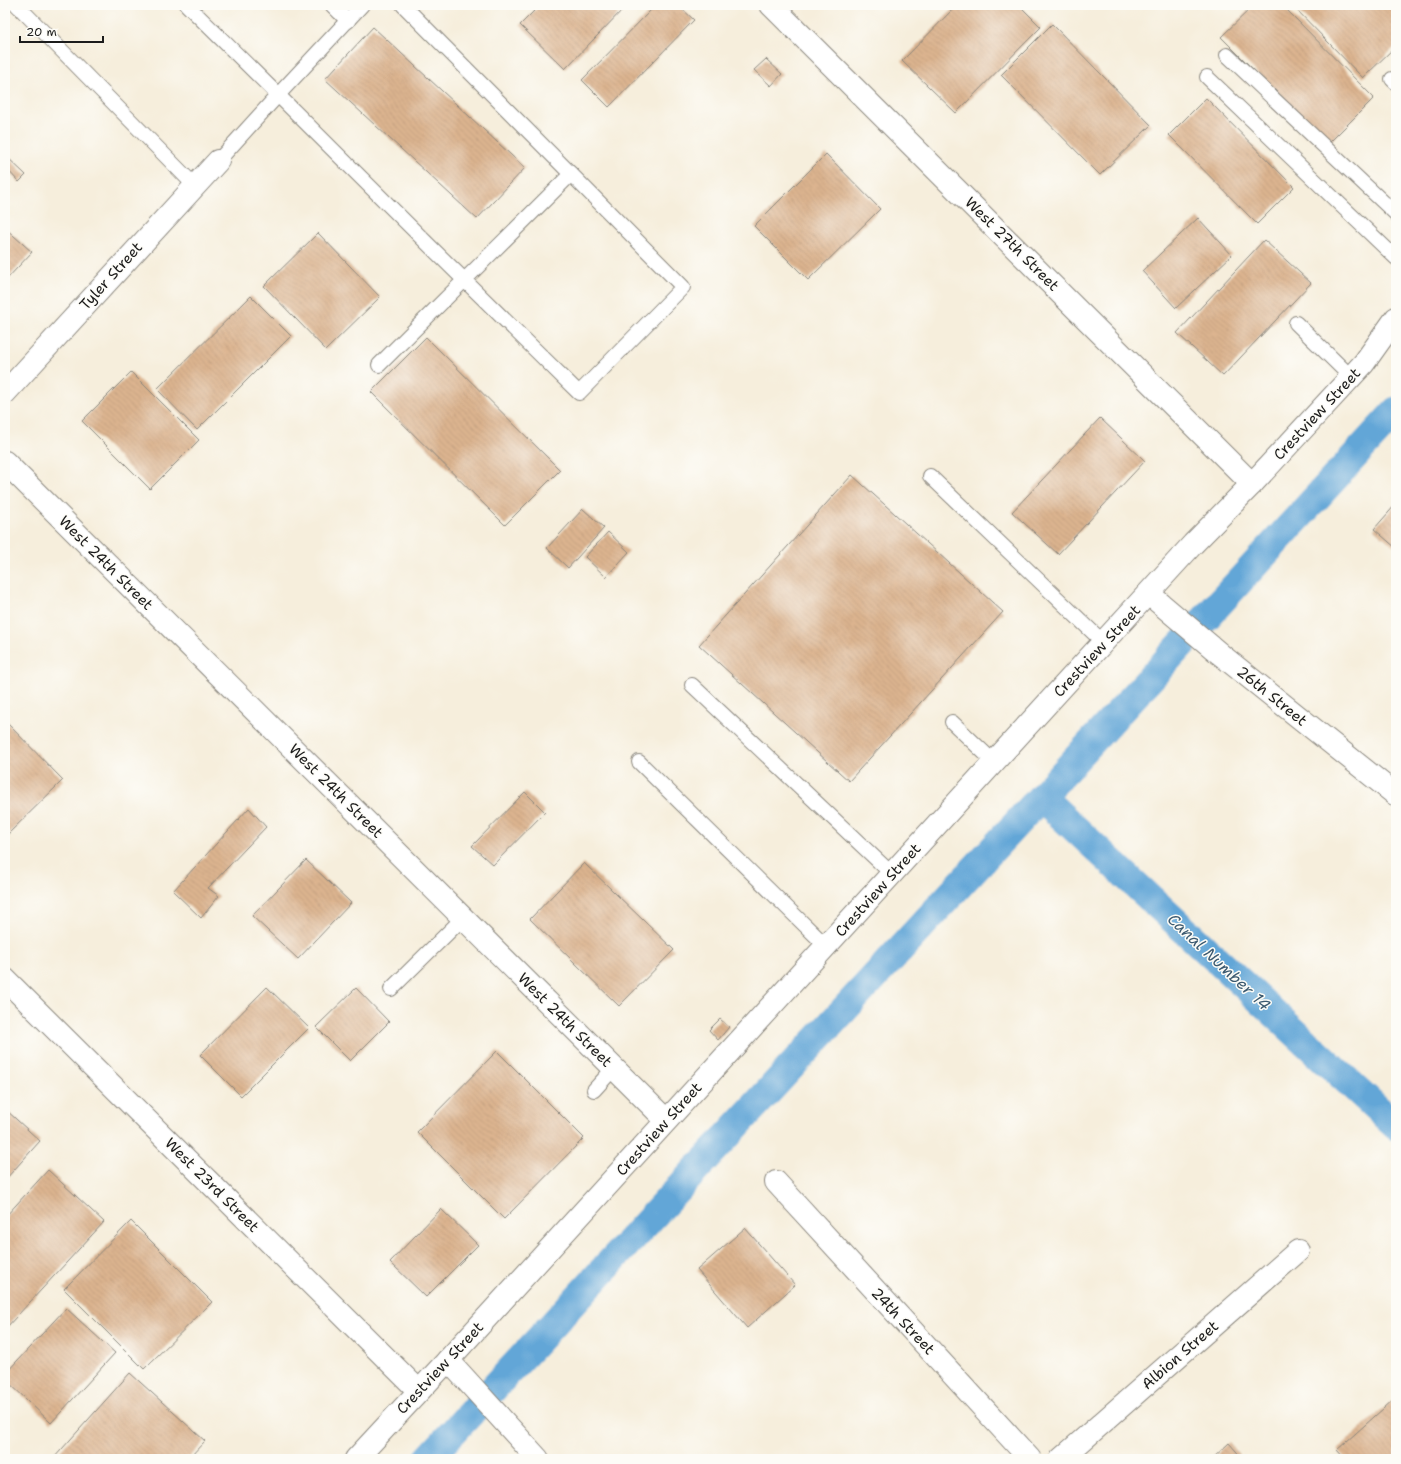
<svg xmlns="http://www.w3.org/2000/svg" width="1401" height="1464" font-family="'Shantell Sans',sans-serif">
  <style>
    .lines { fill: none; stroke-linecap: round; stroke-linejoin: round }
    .canal { stroke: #62a6d7; stroke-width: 29 }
    .building { fill: url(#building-back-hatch) }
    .service-casing { stroke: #89857c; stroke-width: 16 }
    .minor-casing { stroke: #89857c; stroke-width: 24 }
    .service { stroke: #fff; stroke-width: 14 }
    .minor { stroke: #fff; stroke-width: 22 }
    .labels { text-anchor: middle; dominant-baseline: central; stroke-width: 3; stroke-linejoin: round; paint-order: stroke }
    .street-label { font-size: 15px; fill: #1c1c1c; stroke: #fdfcf7 }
    .water-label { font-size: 16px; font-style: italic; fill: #3c5a70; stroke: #fdfcf7 }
  </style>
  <defs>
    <pattern id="building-back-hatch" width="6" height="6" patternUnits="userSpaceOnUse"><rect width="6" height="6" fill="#dcb48f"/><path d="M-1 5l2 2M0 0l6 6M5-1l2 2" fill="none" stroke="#bc9a7b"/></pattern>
  </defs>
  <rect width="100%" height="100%" fill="#fdfcf7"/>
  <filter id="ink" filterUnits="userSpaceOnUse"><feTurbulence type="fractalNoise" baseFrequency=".025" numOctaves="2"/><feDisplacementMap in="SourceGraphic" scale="8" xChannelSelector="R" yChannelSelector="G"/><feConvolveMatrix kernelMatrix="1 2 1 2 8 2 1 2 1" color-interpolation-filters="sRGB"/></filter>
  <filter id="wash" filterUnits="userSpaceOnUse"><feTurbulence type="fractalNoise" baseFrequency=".012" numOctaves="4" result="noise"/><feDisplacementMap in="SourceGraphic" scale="16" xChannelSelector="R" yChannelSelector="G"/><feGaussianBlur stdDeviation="0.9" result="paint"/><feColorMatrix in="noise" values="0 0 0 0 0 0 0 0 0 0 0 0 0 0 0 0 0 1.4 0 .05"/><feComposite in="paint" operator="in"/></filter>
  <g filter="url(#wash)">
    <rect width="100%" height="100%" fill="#f6eedc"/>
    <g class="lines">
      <g class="canal">
        <path d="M1041,797L1396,1126"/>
        <path d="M428,1459L1041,797L1396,411"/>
      </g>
    </g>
    <g id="blocks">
      <g class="building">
        <path d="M540,5H627L565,69L520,25Z"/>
        <path d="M656,5H678L694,20L609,107L582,80Z"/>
        <path d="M957,5H1019L1041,27L956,113L902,61Z"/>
        <path d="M1254,5H1282L1374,98L1328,144L1221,37Z"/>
        <path d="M1292,5H1396V46L1363,78Z"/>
        <path d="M1052,24L1151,125L1100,175L1001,75Z"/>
        <path d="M373,27L525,168L477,219L325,79Z"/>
        <path d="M766,59L782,74L771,86L754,70Z"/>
        <path d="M1206,98L1294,187L1257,224L1169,135Z"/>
        <path d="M826,154L880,209L808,280L754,226Z"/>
        <path d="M5,155L26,175L19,182L5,167Z"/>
        <path d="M1198,218L1232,255L1176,308L1142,271Z"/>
        <path d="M5,228L32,252L5,281Z"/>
        <path d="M318,233L380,297L326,350L264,286Z"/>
        <path d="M1264,240L1311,283L1223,376L1177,333Z"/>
        <path d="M251,296L291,336L197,430L157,389Z"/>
        <path d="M426,337L560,470L505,525L371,392Z"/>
        <path d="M131,372L199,440L150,489L82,421Z"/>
        <path d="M1100,418L1145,461L1058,554L1012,512Z"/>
        <path d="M852,475L1003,612L849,781L699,645Z"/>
        <path d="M1396,504V548L1374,529Z"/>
        <path d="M583,509L604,528L568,568L547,548Z"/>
        <path d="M608,532L629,552L606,577L585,557Z"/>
        <path d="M5,721L63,780L5,837Z"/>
        <path d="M525,792L545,812L493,865L472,846Z"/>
        <path d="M249,808L266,827L208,888L219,896L201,918L173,891Z"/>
        <path d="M306,860L351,903L298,959L252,916Z"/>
        <path d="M584,863L674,950L619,1006L530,919Z"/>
        <path d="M267,987L309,1028L241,1096L200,1055Z"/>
        <path d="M356,988L389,1022L350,1061L316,1027Z"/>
        <path d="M720,1019L729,1027L718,1040L709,1030Z"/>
        <path d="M497,1051L584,1138L504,1219L417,1132Z"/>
        <path d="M5,1109L40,1141L5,1180Z"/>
        <path d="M48,1170L104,1222L5,1329V1217Z"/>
        <path d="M441,1209L478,1245L426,1297L390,1262Z"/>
        <path d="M131,1221L212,1302L144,1369L64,1289Z"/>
        <path d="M745,1228L795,1285L747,1328L697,1270Z"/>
        <path d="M66,1308L115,1353L51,1423L5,1379V1374Z"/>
        <path d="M130,1373L205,1441L188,1459H53Z"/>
        <path d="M1393,1400L1396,1404V1459H1345L1337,1450Z"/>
        <path d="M1229,1443L1243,1459H1212Z"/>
      </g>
    </g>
  </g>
  <g filter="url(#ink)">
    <use href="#blocks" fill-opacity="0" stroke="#89857c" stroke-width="1"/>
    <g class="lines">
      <defs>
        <g id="service">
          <path d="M17,5L194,185"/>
          <path d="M187,5L278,95L362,5"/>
          <path d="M332,5L348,21"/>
          <path d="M403,5L571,174"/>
          <path d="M1227,55L1396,214"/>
          <path d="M1207,77L1396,258"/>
          <path d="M1392,79L1396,83"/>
          <path d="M218,161L278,95C378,195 478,294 579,393L683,287L571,174L379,365"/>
          <path d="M1296,323L1351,377"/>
          <path d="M930,476L1104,643"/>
          <path d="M692,685L892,874"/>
          <path d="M952,722L995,763"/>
          <path d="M639,762L826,946"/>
          <path d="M391,989L463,918"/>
          <path d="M594,1090L614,1068"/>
        </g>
        <g id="minor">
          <path d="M771,5L1252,484"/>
          <path d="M5,393L218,161"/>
          <path d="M5,462L666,1120"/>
          <path d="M1149,594L1220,654L1396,795"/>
          <path d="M5,979L418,1390"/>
          <path d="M776,1182L1030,1459"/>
          <path d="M448,1360L538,1459"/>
          <path d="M356,1459L448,1360L1193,544L1252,484L1364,363L1396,318"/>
          <path d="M1061,1459L1298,1251"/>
        </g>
      </defs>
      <use href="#service" class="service-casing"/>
      <use href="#minor" class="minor-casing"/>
      <use href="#service" class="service"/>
      <use href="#minor" class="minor"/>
    </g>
  </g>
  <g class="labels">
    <g class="street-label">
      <text transform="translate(1012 244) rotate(45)">West 27th Street</text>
      <text transform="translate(111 276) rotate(-48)">Tyler Street</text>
      <text transform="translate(1317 414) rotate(-47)">Crestview Street</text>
      <text transform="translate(106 563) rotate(45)">West 24th Street</text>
      <text transform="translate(1097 651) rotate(-47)">Crestview Street</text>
      <text transform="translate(1272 696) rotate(39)">26th Street</text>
      <text transform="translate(336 791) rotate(45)">West 24th Street</text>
      <text transform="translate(878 890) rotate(-48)">Crestview Street</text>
      <text transform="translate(565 1020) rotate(45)">West 24th Street</text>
      <text transform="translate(659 1129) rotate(-48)">Crestview Street</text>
      <text transform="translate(212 1185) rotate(45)">West 23rd Street</text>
      <text transform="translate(903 1321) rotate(47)">24th Street</text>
      <text transform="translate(1180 1355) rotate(-41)">Albion Street</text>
      <text transform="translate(440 1368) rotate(-47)">Crestview Street</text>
    </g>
    <g class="water-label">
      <text transform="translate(1219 962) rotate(43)">Canal Number 14</text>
    </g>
  </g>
  <rect width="1401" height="1464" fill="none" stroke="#fdfcf7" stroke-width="20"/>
  <path d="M20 36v6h83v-6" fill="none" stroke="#1c1c1c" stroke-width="2"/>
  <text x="26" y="36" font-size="12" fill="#1c1c1c" stroke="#fdfcf7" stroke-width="3" paint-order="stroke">20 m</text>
</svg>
